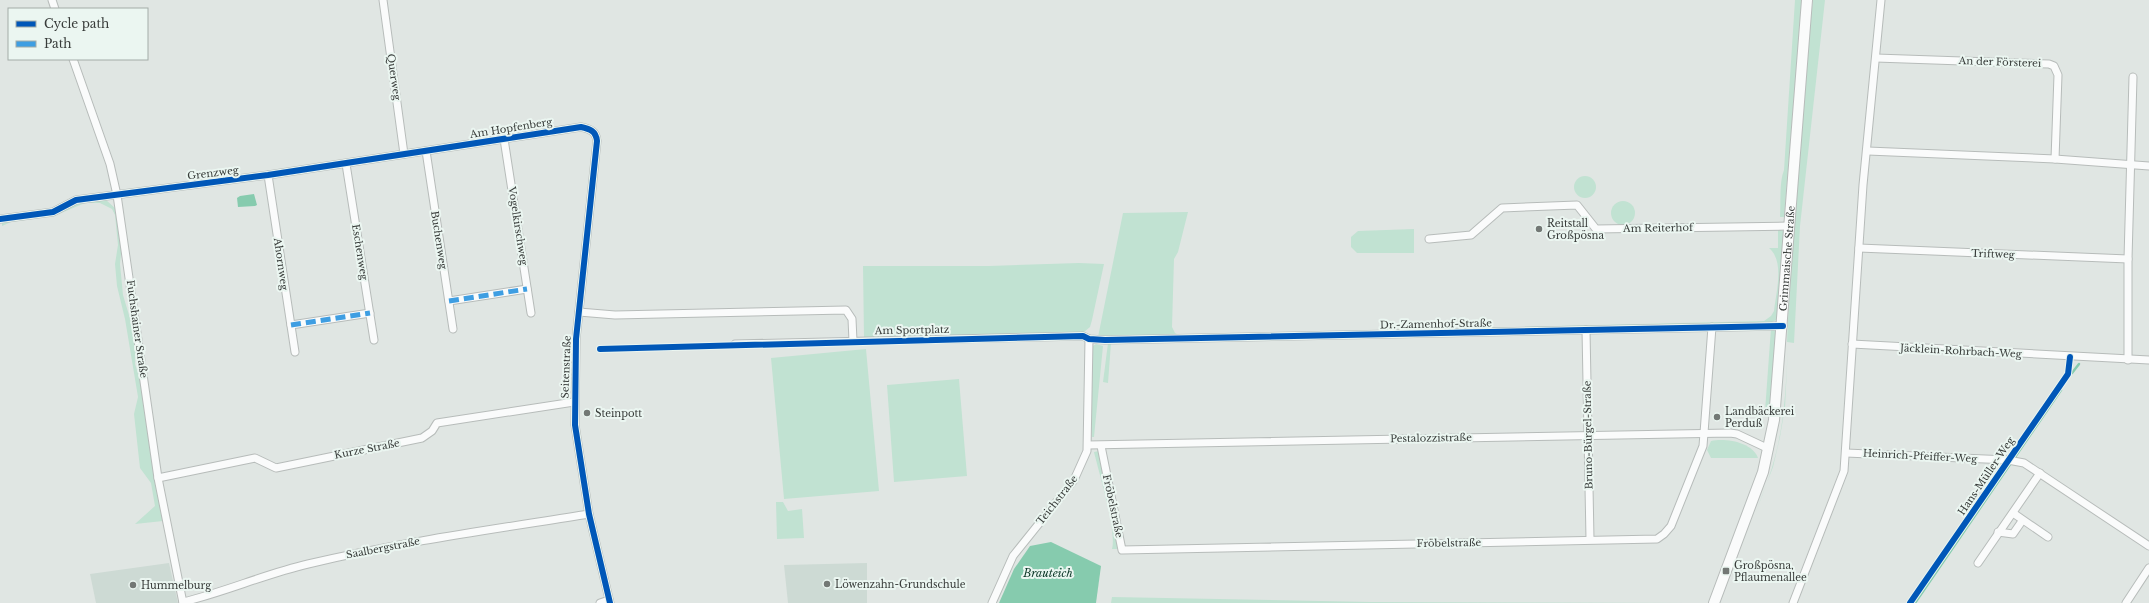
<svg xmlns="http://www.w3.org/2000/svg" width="2149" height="603" font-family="'Libre Baskerville',serif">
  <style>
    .built { fill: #cddad4 }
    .green { fill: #c1e2d2 }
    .water { fill: #86cbae }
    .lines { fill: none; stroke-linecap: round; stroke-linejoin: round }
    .stream { stroke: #86cbae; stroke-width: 2.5 }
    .street-casing { stroke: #b7bcba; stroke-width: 9 }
    .secondary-casing { stroke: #b7bcba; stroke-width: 12 }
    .street { stroke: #fafbfb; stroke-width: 7 }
    .secondary { stroke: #fafbfb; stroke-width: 10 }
    .quiet { stroke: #3e9ee2; stroke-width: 5; stroke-dasharray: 10 5; stroke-linecap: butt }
    .cycleway-casing { stroke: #ebf6f1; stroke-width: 8 }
    .cycleway { stroke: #0057b8; stroke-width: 6 }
    .poi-dot { fill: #737875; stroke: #ebf6f1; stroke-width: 1.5 }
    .labels { text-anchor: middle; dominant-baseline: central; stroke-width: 4; stroke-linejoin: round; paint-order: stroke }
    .street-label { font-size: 10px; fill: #383c3a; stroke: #ebf6f1 }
    .poi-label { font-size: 10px; fill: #383c3a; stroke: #ebf6f1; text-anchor: start }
    .water-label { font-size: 11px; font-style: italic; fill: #0c3828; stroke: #ebf6f1 }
  </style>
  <rect width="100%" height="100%" fill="#e0e6e3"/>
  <g class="built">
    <path d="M169,563L178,603H96L90,574Z"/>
    <path d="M867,563V603H788L784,565Z"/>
  </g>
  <g class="green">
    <path d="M1795,0H1802L1784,217H1780C1781,203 1779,182 1784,170Z"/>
    <path d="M1813,0H1825L1800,226L1794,343L1787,342L1788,319L1807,53Z"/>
    <circle cx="1585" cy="187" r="11"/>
    <path d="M100,200H106L116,209L122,244L120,264L123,295L134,332L136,347L135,364L142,385L153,469L163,521L135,524L155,506L151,483L140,468L134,414L138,397L125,319L117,286L115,264L118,245L115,215L112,209L100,203H85L54,216L11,222L2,226V222L54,215L75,204Z"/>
    <circle cx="1623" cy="213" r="12"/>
    <path d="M1188,212L1178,252L1174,259L1172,327L1175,333L1179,335L1764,321L1771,316L1774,311C1776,293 1785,261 1769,248H1778V229L1784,231L1778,319L1770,323L1098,337L1123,213Z"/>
    <path d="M1414,229V253H1357L1351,247V237L1358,231Z"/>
    <path d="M1079,263L1104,264L1092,320L1090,327L1084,332L912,337L900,335L888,337L864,338L863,266H989Z"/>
    <path d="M1771,328L1777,332L1770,412L1765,411Z"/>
    <path d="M1108,343H1111L1108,383L1103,382Z"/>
    <path d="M1096,344L1103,346L1094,437H1092L1091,391L1093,346Z"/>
    <path d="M1788,346L1785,407L1780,437L1773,467L1755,514C1763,494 1771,474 1776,453C1785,418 1786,382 1788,346Z"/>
    <path d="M866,349L879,491L784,499L771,358Z"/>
    <path d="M959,379L967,476L894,482L887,385Z"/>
    <path d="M1711,441C1726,438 1752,442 1758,458H1711L1707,450Z"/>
    <path d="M1099,451L1117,538V549H1112C1117,531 1099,473 1094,452Z"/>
    <path d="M776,502H783L788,511L802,509L804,538L777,539Z"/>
    <path d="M1112,597L1371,602L1691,603H1111Z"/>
  </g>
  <g class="water">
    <path d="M254,194L257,205L255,206L238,207L237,198L240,196Z"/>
    <path d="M1051,542L1101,566L1096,603H999L1014,569L1030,546Z"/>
  </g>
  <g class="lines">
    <g class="stream">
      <path d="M2072,373L2079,364"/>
      <path d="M1915,603L2061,390"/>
    </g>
    <defs>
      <g id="street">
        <path d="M52,0L55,9"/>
        <path d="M383,0L404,154"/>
        <path d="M1876,58L2049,64L2054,66L2058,75L2055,159"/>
        <path d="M73,59L110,164L117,195L158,478L183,603"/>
        <path d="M504,139L531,313"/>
        <path d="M426,151L453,329"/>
        <path d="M1868,151L2055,159L2149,166"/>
        <path d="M346,164L374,340"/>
        <path d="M268,175L295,352"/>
        <path d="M0,219L53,212L76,200L268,175L581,127C590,129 596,131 597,141L576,339L575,425L589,514L610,603"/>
        <path d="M1429,239L1471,235L1502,208L1577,205L1596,229L1789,226"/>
        <path d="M1859,248L2128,259"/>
        <path d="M449,301L527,289"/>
        <path d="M579,312L615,315L846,310L852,319L853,341"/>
        <path d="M291,325L370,313"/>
        <path d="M1586,330L1590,539"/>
        <path d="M735,344L1083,336L1089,339L1105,340L1783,326"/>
        <path d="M1852,344L2149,360"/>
        <path d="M2128,360V259L2133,77"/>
        <path d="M1088,445L1730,433L1737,434L1769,449"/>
        <path d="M1101,446L1122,550L1657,539L1664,534L1671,526L1703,446L1712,327"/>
        <path d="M1846,453L2008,460L2024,463L2149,546"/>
        <path d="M158,478L255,458L276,468L422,438L432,431L437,423L574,402"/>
        <path d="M2013,513L2048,537"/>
        <path d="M1998,532L2013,534L2022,521"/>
        <path d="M1978,563L2040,473"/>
        <path d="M183,602C225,592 265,574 308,564C400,542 495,529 589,514"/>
        <path d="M600,603L609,600"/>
        <path d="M992,603L1013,556L1074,480L1087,451L1089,339"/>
        <path d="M1793,603L1844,471L1863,185L1881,0"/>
        <path d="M2126,603L2149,568"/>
      </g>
      <g id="secondary">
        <path id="s1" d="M1714,603L1763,472L1774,420L1807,0"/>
      </g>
    </defs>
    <use href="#street" class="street-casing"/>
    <use href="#secondary" class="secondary-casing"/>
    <use href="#street" class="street"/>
    <use href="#secondary" class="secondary"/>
    <g class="quiet">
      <path d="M449,301L527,289"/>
      <path d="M291,325L370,313"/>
    </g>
    <defs>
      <g id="cycleway">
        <path d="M0,219L53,212L76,200L268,175L581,127C590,129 596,131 597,141L576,339L575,425L589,514L610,603"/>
        <path d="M600,349L1083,336L1089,339L1105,340L1783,326"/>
        <path d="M1910,603L2068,374L2070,357"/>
      </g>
    </defs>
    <use href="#cycleway" class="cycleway-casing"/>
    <use href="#cycleway" class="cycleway"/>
  </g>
  <g class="poi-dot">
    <circle cx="1539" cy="229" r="4"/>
    <circle cx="587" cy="413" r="4"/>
    <circle cx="1717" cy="417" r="4"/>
    <rect x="1722" y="567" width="8" height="8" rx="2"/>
    <circle cx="827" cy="584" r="4"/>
    <circle cx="133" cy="585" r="4"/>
  </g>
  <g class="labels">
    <g class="street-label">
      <text transform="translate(2000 62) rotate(2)">An der Försterei</text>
      <text transform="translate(394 77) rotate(82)">Querweg</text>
      <text transform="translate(511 128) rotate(-9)">Am Hopfenberg</text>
      <text transform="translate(213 173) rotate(-7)">Grenzweg</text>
      <text transform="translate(518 226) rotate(81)">Vogelkirschweg</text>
      <text transform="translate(1658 228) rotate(-1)">Am Reiterhof</text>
      <text transform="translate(439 240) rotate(81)">Buchenweg</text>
      <text transform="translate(360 252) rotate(81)">Eschenweg</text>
      <text transform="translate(1993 254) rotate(2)">Triftweg</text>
      <text stroke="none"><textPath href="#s1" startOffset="355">Grimmaische Straße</textPath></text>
      <text transform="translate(281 264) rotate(82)">Ahornweg</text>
      <text transform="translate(1436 324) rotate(-1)">Dr.-Zamenhof-Straße</text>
      <text transform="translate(137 329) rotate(82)">Fuchshainer Straße</text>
      <text transform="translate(912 330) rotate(-1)">Am Sportplatz</text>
      <text transform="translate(1961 351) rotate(3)">Jäcklein-Rohrbach-Weg</text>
      <text transform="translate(566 367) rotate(-88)">Seitenstraße</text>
      <text transform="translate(1588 435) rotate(-91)">Bruno-Bürgel-Straße</text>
      <text transform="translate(1431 438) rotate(-1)">Pestalozzistraße</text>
      <text transform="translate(367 449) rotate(-11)">Kurze Straße</text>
      <text transform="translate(1920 456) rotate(3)">Heinrich-Pfeiffer-Weg</text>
      <text transform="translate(1986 476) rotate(-56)">Hans-Müller-Weg</text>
      <text transform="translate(1057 500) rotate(-52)">Teichstraße</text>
      <text transform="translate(1113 506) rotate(78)">Fröbelstraße</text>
      <text transform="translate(1449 543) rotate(-1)">Fröbelstraße</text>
      <text transform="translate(383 548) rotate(-11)">Saalbergstraße</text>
    </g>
    <g class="poi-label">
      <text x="1547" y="223">Reitstall<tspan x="1547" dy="12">Großpösna</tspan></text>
      <text x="1725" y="411">Landbäckerei<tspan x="1725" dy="12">Perduß</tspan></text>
      <text x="595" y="413">Steinpott</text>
      <text x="1734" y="565">Großpösna,<tspan x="1734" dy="12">Pflaumenallee</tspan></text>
      <text x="835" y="584">Löwenzahn-Grundschule</text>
      <text x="141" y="585">Hummelburg</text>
    </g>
    <g class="water-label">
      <text x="1048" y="573">Brauteich</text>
    </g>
  </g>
  <rect x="8" y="8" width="140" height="52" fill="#ebf6f1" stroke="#a3aca8"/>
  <rect x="16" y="21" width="20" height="6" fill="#0057b8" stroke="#a3aca8"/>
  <text x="44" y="28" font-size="12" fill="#383c3a">Cycle path</text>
  <rect x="16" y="41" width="20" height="6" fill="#3e9ee2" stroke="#a3aca8"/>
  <text x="44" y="48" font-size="12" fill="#383c3a">Path</text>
</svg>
